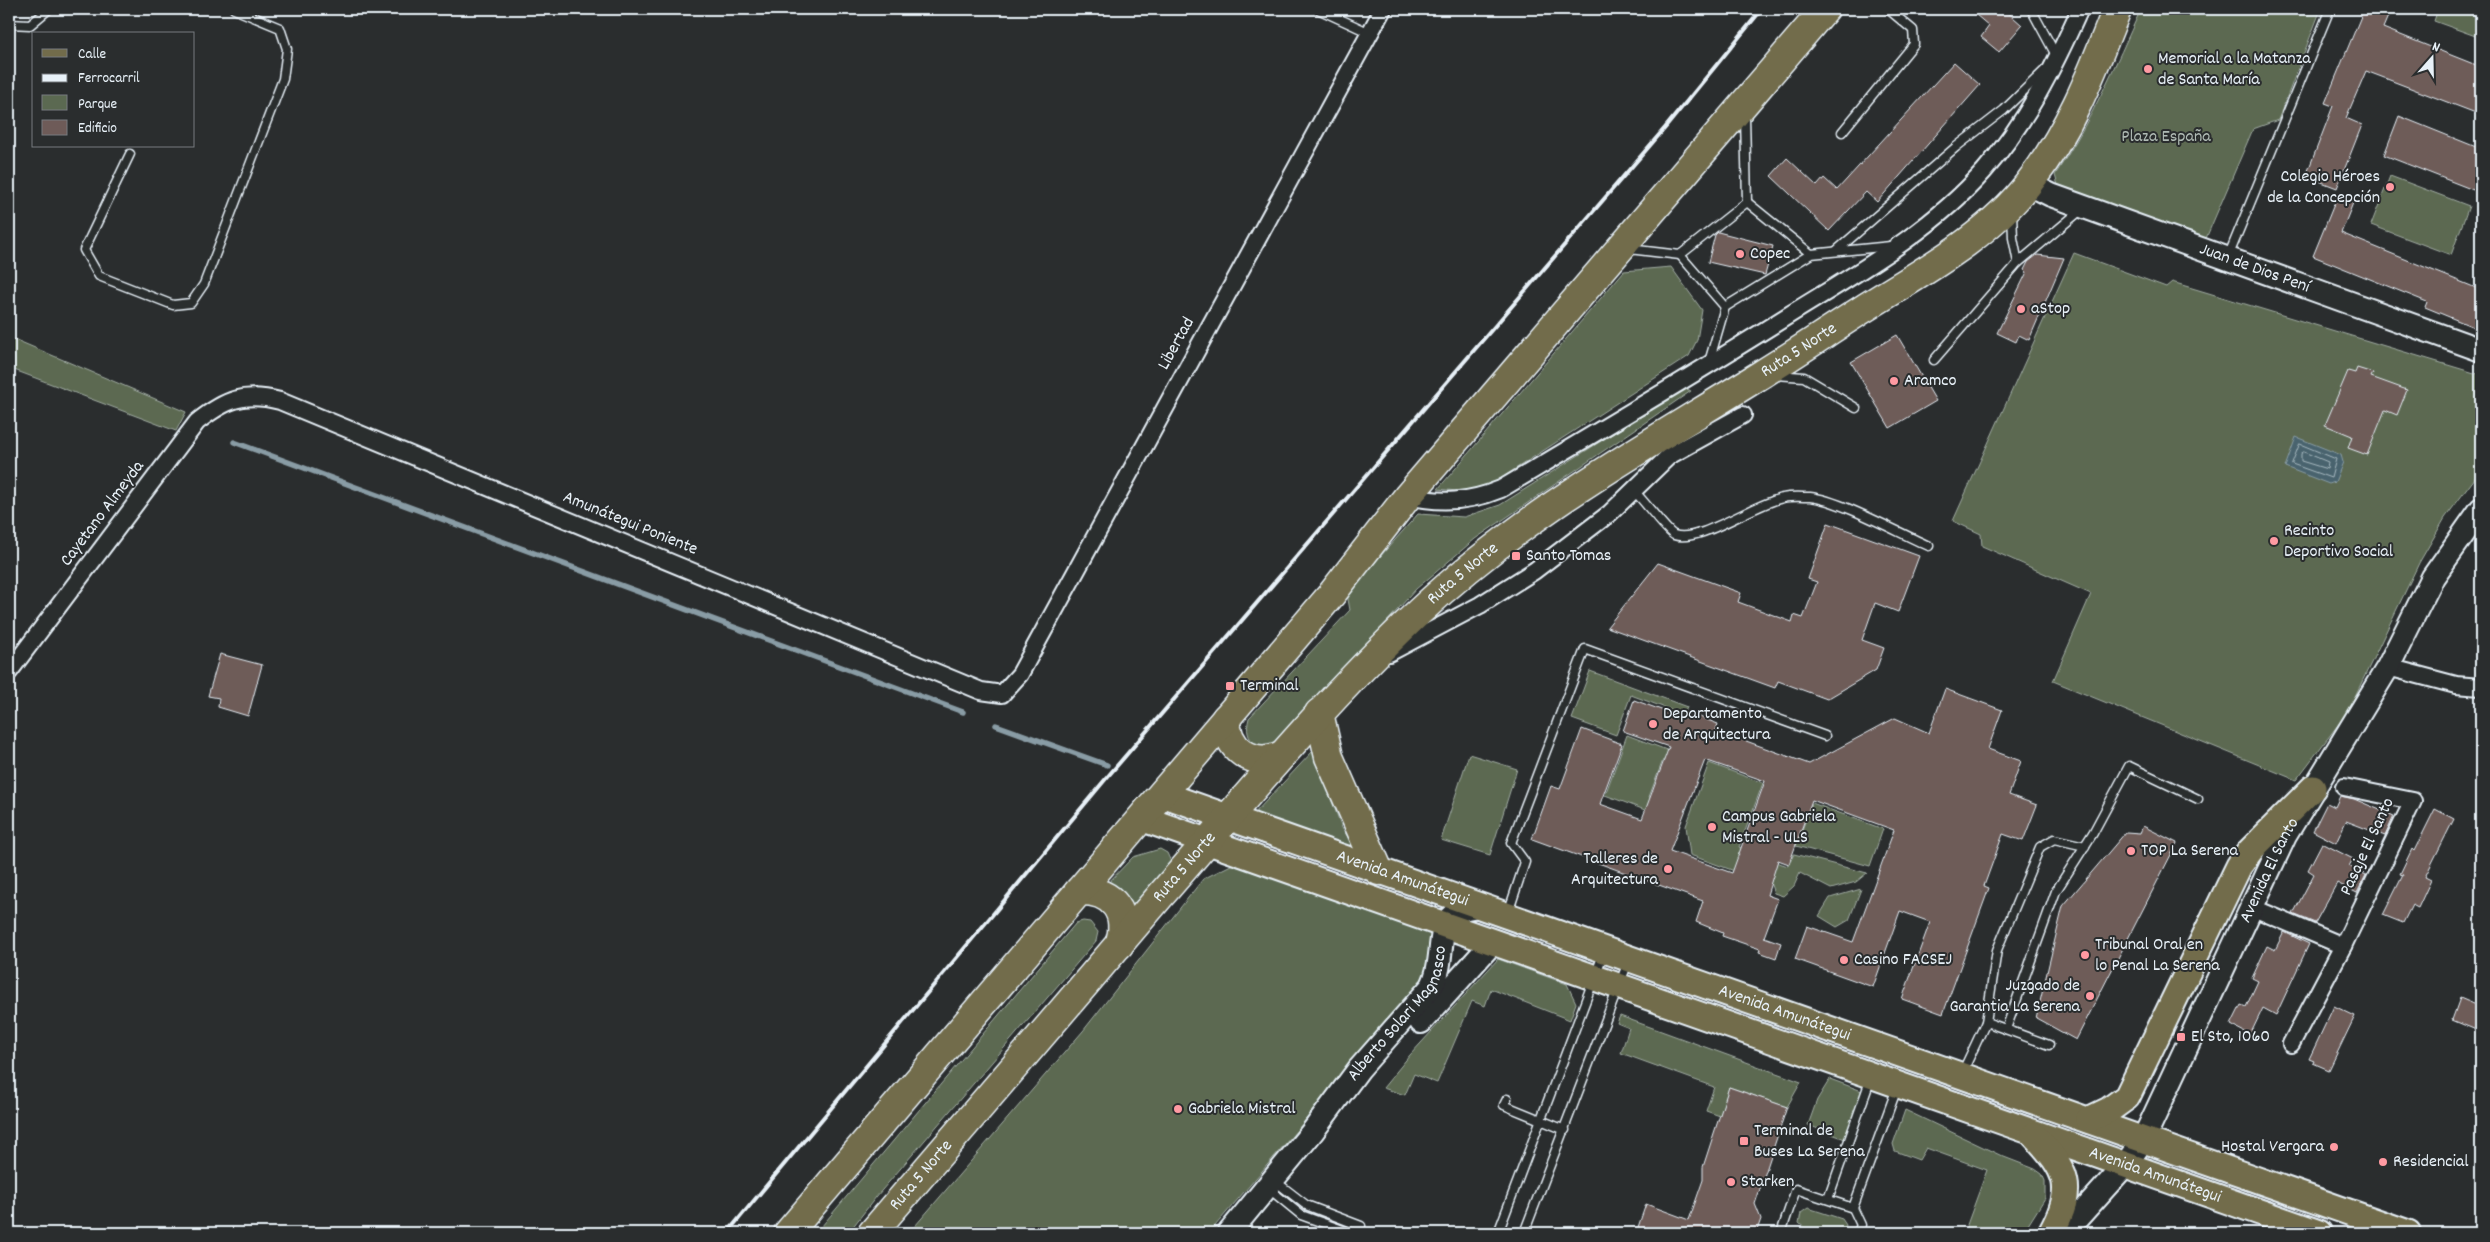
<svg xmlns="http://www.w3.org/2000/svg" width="2490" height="1242" font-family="Dekko,sans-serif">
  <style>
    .green { fill: #5b6951; stroke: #a2ada4 }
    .water { fill: #49646e; stroke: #899ca5 }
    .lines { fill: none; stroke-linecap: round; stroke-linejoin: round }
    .shore { stroke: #a8b9c1; stroke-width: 1 }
    .stream { stroke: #899ca5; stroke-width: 5.5 }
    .building { fill: #6e5b58; stroke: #e8f1f8; fill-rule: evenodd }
    .lane-casing { stroke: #e8f1f8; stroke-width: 11 }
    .street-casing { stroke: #e8f1f8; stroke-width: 20 }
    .secondary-casing { stroke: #e8f1f8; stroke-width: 26 }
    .primary-casing { stroke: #e8f1f8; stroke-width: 29 }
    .highway-casing { stroke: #e8f1f8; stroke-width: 31 }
    .lane { stroke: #2a2d2e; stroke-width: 8 }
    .street { stroke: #2a2d2e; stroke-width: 16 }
    .secondary { stroke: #2a2d2e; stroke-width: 22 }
    .primary { stroke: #726c4b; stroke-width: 25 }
    .highway { stroke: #726c4b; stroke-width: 28 }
    .rail { stroke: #e8f1f8; stroke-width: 4 }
    .poi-dot { fill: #ff9aa2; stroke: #2a2d2e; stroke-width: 2 }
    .labels { text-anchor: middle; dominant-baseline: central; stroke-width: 4; stroke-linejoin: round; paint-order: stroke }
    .poi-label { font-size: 18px; fill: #e8f1f8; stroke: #2a2d2e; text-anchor: start }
    .park-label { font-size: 18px; fill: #b0bbb5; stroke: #2a2d2e }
    .street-label { font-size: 18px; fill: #e8f1f8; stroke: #2a2d2e }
  </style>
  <rect width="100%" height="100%" fill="#2a2d2e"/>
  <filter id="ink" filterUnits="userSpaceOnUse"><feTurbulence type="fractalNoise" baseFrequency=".02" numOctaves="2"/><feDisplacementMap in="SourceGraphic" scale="10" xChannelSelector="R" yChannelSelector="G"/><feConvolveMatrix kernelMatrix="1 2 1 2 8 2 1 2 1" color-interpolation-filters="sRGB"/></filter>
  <g filter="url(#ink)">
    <g class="green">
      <path d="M2141,9H2321L2278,120L2253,129L2204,243L2059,189L2055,175C2090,123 2115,66 2141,9Z"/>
      <path d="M2438,9H2481V38L2434,21Z"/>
      <path d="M2390,176L2469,206L2451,255L2371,225Z"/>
      <path d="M2074,253L2166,287L2172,282L2481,375V470L2445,518L2419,563L2347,713L2296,780L2053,681L2091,594L1982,546L1981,534L1953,521Z"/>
      <path d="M1671,267L1702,310L1697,340L1689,356L1492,484L1466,492L1438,489L1624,271Z"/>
      <path d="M9,337L186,412L176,431L9,368Z"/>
      <path d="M1685,388L1691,391L1475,539L1416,589L1276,746H1256C1247,737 1246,730 1249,718L1350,610L1347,594L1418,514L1464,517L1500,505Z"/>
      <path d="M1590,671L1687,707L1684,715L1631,695L1616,735L1572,719Z"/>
      <path d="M1627,735L1672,752L1673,764L1663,760L1649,797L1665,804L1661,816L1605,795Z"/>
      <path d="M1313,751L1342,828L1358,853L1252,816Z"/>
      <path d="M1469,754L1517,769L1490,855L1441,840Z"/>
      <path d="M1709,763L1763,783L1739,847L1765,857L1757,879L1690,855L1686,826Z"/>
      <path d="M1812,803L1883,829L1870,866L1796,846Z"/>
      <path d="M1160,849L1167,853L1172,864L1131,915L1105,886L1133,857Z"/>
      <path d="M1794,854L1867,873L1856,882L1831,889L1800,873L1794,886L1783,896L1774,893L1769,880L1776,862L1788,866Z"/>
      <path d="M1239,861L1438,932L1435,976L1374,1040L1209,1233H909L1083,1031L1203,879Z"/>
      <path d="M1861,889L1849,920L1837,927L1819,916L1830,898Z"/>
      <path d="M1083,921L1090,922L1098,932L1096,941L876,1197L848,1233H816L1076,923Z"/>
      <path d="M1498,959L1567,984L1576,1003L1570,1020L1491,989L1485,1006L1472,1001L1437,1083L1414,1074L1405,1095L1383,1088L1410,1055Z"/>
      <path d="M1620,1016L1801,1082L1787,1107L1729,1087L1720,1116L1706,1111L1714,1087L1621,1053L1629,1028L1617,1023Z"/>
      <path d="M1830,1079L1862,1091L1845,1139L1808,1125L1817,1100Z"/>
      <path d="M1905,1110L2004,1157L2035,1169L2042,1174L2045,1181V1198L2023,1233H1964L1987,1170L1926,1148L1919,1160L1895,1151L1893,1144Z"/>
      <path d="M1808,1208L1842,1219L1846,1225L1844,1233H1810L1799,1223L1801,1213Z"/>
    </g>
    <path class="water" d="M2296,437L2341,455L2343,462L2335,482L2329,484L2285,467Z"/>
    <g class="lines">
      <g class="shore">
        <path d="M2300,444L2336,459L2331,478L2292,464Z"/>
        <path d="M2304,452L2328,462L2327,469L2301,461V454Z"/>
      </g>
      <g class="stream">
        <path d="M234,442L963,712"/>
        <path d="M996,725L1107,765"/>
      </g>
    </g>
    <g class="building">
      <path d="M1969,9H2004L2022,25L1999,52L1981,37L1989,26Z"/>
      <path d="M2364,9H2391L2383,28L2481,67V115L2366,71L2346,118L2362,125L2337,188L2306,176L2333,106L2325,103Z"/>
      <path d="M1954,62L1980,85L1877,202L1866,192L1829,231L1771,176L1787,158L1817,186L1824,178L1837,190Z"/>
      <path d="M2399,116L2481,149V193L2384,155Z"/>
      <path d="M2337,197L2353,203L2341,233L2481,290V330L2425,307L2427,302L2313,256Z"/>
      <path d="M1718,232L1773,246L1765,275L1708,262L1715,235Z"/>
      <path d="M2037,255L2064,258L2029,340L2019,335L2016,342L1997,333L2027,272L2024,270L2028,262Z"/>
      <path d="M1897,335L1936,401L1890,428L1851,362Z"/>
      <path d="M2357,368L2373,373L2371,377L2407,390L2397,415L2385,410L2367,455L2348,448L2352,436L2325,425L2348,371L2355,373Z"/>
      <path d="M1828,523L1919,556L1898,612L1875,603L1862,640L1884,648L1876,670L1827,699L1778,681L1775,688L1607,627L1658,563L1741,593L1738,602L1792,622L1794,615L1803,618L1817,582L1808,579Z"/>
      <path d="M220,654L262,665L248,716L218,707L219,698L208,696Z"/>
      <path d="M1945,689L2002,710L1988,749L2021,761L2009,795L2037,805L2023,841L2003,834L1984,886L1989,888L1943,1014L1902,999L1930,922L1900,911L1873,987L1795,959L1807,926L1853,942L1894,830L1812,800L1789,864L1778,860L1767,895L1778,899L1764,937L1781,943L1776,958L1759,952L1760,949L1722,936L1723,933L1696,922L1703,901L1532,839L1551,786L1560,789L1582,729L1622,744L1600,804L1642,819L1669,747L1623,731L1634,700L1686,719L1689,713L1718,724L1716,730L1809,764L1895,718L1929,733ZM1705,760L1765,781L1732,873L1670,851Z"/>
      <path d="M2340,796L2354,799L2394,816L2385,836L2346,821L2336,843L2313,831L2327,803L2335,807Z"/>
      <path d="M2435,809L2454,819L2425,877L2431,880L2418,908L2412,905L2403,923L2383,915L2403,875L2400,874L2412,849L2414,851Z"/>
      <path d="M2143,826L2177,843L2076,1040L2036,1018L2063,906L2126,832L2140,833Z"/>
      <path d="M2322,843L2353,859L2349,866L2366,875L2357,893L2337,883L2315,923L2293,914L2314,874L2308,870Z"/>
      <path d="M2284,932L2309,944L2276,1015L2263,1008L2250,1035L2231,1025L2241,1005L2246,1007L2258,981L2252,978L2267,946L2275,950Z"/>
      <path d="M2460,998L2481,1007V1032L2452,1020Z"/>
      <path d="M2334,1006L2355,1016L2329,1070L2313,1063L2314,1061L2309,1059Z"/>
      <path d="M1729,1087L1787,1107L1755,1204L1761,1219L1756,1233H1636L1646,1204L1689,1220L1703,1180V1167Z"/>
    </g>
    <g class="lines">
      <defs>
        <g id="lane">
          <path d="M1318,9L1370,33"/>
          <path d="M2031,9L2057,57"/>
          <path d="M9,24L30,25L49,9"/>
          <path d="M1842,132L1914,44L1913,30L1888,9"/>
          <path d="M130,154L84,250L99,276L173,305L191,303L204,284L283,79L287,49L280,28L234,9"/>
          <path d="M1747,202L1811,254"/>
          <path d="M1629,249L1680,255L1747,202L1745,116"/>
          <path d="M1836,251L1956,147L2004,110L2044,71"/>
          <path d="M1680,255L1725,307"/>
          <path d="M2228,257L2330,9"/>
          <path d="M2018,263L2081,210"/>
          <path d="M1934,360L2018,263L2013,238L2012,212"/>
          <path d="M1709,362L1725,307L1811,254L1891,246"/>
          <path d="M1776,375L1804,377L1856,408"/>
          <path d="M1633,490C1642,498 1667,532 1674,535C1699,544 1755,503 1783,498C1791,496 1802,497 1810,497C1840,500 1899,533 1929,546"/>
          <path d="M1508,913L1525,862L1511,843L1585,649L1825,736"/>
          <path d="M1986,1022L2049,1045"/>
          <path d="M2006,1029L2056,891L2093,833L2129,766L2198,799"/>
          <path d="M1962,1073L1986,1022L1997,950L2040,847L2054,839L2085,846"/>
          <path d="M1507,1099L1504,1105L1565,1130"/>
          <path d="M1275,1181L1306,1205L1361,1226"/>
          <path d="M1268,1188L1301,1215L1351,1233"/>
          <path d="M1828,1199L1871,1078"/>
          <path d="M1359,1232L1363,1233"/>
          <path d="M1498,1233L1604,952"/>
          <path d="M1524,1233L1628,962"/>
          <path d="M1781,1233L1796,1189L1853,1208"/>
          <path d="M1858,1233L1861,1225L1853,1208L1897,1088"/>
        </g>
        <g id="street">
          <path d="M1408,496C1441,504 1470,502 1501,489C1597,432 1694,375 1789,315C1858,272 1929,233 1984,171C2026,123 2054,67 2080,9"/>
          <path d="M1389,653L1480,605L1534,571L1610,513L1669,456L1743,415"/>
          <path d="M2388,667L2456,685L2481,687"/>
          <path d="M9,672L197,422C226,399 244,392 280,401L981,691L1002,694L1020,674L1383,9"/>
          <path d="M2251,907L2343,946"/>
          <path d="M2291,1044L2343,946L2413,801L2344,787"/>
        </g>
        <g id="secondary">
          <path id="s1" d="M2029,184L2051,195L2481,350"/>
          <path d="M1421,1022L1493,942"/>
          <path id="s2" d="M1229,1233L1313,1131L1359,1069L1432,986C1450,953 1426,909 1481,906"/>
          <path id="s3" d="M2064,1233L2125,1165L2143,1140L2285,836L2388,667L2433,577L2481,509"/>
        </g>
        <g id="primary">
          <path id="s4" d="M1162,794L2408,1233"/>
          <path id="s5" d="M1141,818L2319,1233"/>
          <path d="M2088,1120L2109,1110L2127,1097L2239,866L2250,851L2313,788"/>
          <path d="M2034,1135C2068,1171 2076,1188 2051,1233"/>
        </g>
        <g id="highway">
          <path d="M1319,713L1329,757L1379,871"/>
          <path d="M1226,718C1226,750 1253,768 1282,755"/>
          <path d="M1079,891C1113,890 1130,913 1119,945"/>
          <path d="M788,1233L1331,595L1408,496L1825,9"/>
          <path id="s6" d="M872,1233C968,1121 1065,1008 1161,895C1245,798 1326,700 1419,612C1523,514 1642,449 1762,374C1795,354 1827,332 1860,311C1918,274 1986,239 2029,183C2070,131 2093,70 2117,9"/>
        </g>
      </defs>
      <use href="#lane" class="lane-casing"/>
      <use href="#street" class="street-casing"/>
      <use href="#secondary" class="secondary-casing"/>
      <use href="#primary" class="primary-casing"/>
      <use href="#highway" class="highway-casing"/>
      <use href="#lane" class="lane"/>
      <use href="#street" class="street"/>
      <use href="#secondary" class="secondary"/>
      <use href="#primary" class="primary"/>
      <use href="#highway" class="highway"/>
      <path class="rail" d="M727,1233L1109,775L1665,128L1762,9"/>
    </g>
  </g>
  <g class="poi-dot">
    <circle cx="2148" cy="69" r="5"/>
    <circle cx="2390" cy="187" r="5"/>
    <circle cx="1740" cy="254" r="5"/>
    <circle cx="2021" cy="309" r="5"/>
    <circle cx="1894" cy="381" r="5"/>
    <circle cx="2274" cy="541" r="5"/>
    <rect x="1511" y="551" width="10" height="10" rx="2.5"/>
    <rect x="1225" y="681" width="10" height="10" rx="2.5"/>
    <circle cx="1653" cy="724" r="5"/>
    <circle cx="1712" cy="827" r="5"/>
    <circle cx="2131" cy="851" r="5"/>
    <circle cx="1668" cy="869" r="5"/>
    <circle cx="2085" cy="955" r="5"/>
    <circle cx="1844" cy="960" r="5"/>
    <circle cx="2090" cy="996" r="5"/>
    <rect x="2176" y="1032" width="10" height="10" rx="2.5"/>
    <circle cx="1178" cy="1109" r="5"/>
    <rect x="1739" y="1136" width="10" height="10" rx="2.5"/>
    <circle cx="2334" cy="1147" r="5"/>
    <circle cx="2383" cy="1162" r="5"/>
    <circle cx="1731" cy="1182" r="5"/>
  </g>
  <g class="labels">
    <g class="poi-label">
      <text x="2158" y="59">Memorial a la Matanza<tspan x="2158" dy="21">de Santa María</tspan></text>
      <text x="2380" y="177" text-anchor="end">Colegio Héroes<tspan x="2380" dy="21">de la Concepción</tspan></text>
      <text x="1750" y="254">Copec</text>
      <text x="2031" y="309">aStop</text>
      <text x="1904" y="381">Aramco</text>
      <text x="2284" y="531">Recinto<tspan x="2284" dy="21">Deportivo Social</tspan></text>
      <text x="1526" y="556">Santo Tomas</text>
      <text x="1240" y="686">Terminal</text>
      <text x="1663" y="714">Departamento<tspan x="1663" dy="21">de Arquitectura</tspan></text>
      <text x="1722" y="817">Campus Gabriela<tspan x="1722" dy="21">Mistral - ULS</tspan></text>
      <text x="2141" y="851">TOP La Serena</text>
      <text x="1658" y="859" text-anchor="end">Talleres de<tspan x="1658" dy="21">Arquitectura</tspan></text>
      <text x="2095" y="945">Tribunal Oral en<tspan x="2095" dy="21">lo Penal La Serena</tspan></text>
      <text x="1854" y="960">Casino FACSEJ</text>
      <text x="2080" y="986" text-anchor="end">Juzgado de<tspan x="2080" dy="21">Garantia La Serena</tspan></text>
      <text x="2191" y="1037">El Sto, 1060</text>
      <text x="1188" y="1109">Gabriela Mistral</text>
      <text x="1754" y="1131">Terminal de<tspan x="1754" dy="21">Buses La Serena</tspan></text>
      <text x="2324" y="1147" text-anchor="end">Hostal Vergara</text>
      <text x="2393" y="1162">Residencial</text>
      <text x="1741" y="1182">Starken</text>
    </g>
    <g class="park-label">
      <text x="2166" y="137">Plaza España</text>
    </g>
    <g class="street-label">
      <text stroke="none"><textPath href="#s1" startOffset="241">Juan de Dios Pení</textPath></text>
      <text transform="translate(1177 344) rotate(-61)">Libertad</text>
      <text stroke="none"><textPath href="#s6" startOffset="1290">Ruta 5 Norte</textPath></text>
      <text transform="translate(103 514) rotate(-53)">Cayetano Almeyda</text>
      <text transform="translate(630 524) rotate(22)">Amunátegui Poniente</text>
      <text stroke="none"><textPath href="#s6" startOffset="886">Ruta 5 Norte</textPath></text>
      <text transform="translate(2368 847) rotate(-65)">Pasaje El Santo</text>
      <text stroke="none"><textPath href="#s6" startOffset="481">Ruta 5 Norte</textPath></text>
      <text stroke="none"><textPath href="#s3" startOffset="420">Avenida El Santo</textPath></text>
      <text stroke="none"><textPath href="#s4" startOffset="255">Avenida Amunátegui</textPath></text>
      <text stroke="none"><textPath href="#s2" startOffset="279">Alberto Solari Magnasco</textPath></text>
      <text stroke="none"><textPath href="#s4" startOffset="660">Avenida Amunátegui</textPath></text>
      <text stroke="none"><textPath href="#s6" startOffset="76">Ruta 5 Norte</textPath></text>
      <text stroke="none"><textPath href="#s5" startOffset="1075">Avenida Amunátegui</textPath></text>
    </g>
  </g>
  <rect width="2490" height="1242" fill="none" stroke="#2a2d2e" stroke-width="30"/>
  <rect x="15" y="15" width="2460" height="1212" fill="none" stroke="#e8f1f8" stroke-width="2" filter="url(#ink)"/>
  <rect x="32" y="32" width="162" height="115" fill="#2a2d2e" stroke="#767b7f"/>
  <rect x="42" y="49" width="25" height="8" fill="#726c4b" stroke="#767b7f"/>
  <text x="78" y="58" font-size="15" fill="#e8f1f8">Calle</text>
  <rect x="42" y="74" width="25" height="8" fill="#e8f1f8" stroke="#767b7f"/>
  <text x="78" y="82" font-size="15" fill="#e8f1f8">Ferrocarril</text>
  <rect x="42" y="95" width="25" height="15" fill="#5b6951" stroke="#767b7f"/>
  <text x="78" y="108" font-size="15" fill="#e8f1f8">Parque</text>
  <rect x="42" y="120" width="25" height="15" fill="#6e5b58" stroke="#767b7f"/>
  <text x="78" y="132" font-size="15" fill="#e8f1f8">Edificio</text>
  <g transform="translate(2432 58) rotate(20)" stroke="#2a2d2e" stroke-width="4" paint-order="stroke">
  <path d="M0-4L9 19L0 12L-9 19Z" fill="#e8f1f8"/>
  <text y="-8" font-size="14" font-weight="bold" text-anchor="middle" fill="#e8f1f8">N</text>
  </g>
</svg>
